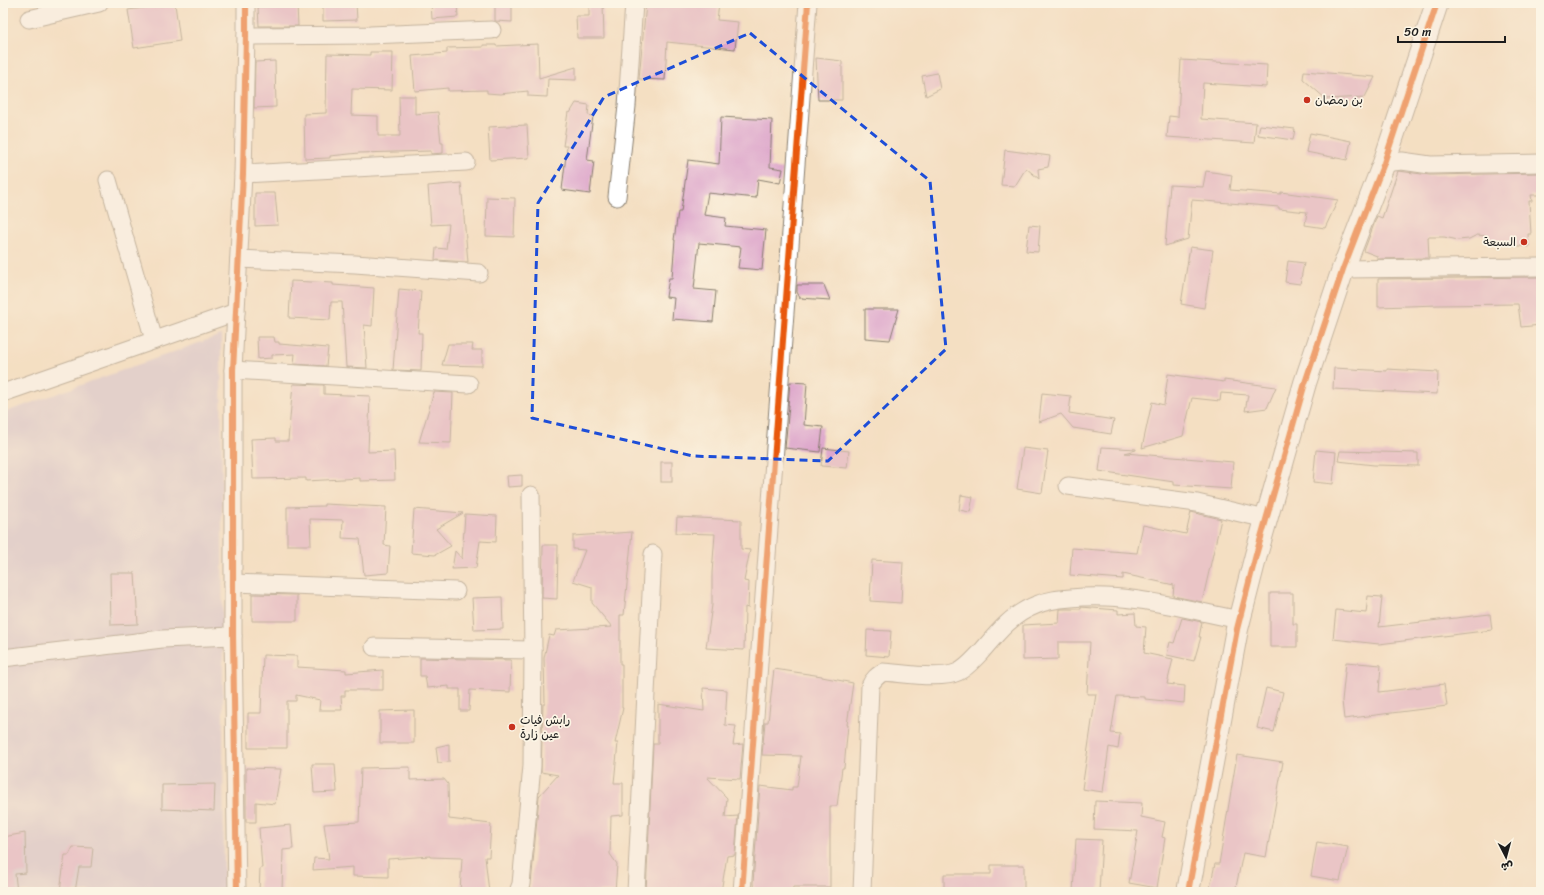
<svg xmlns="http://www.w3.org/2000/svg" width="1544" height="895" font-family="Sriracha,'Playpen Sans Arabic',sans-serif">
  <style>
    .industrial { fill: #cebed2 }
    .building { fill: #dda6cb }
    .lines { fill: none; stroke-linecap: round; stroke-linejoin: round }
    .street-casing { stroke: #887e6f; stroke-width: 19 }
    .secondary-casing { stroke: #887e6f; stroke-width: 24 }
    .street { stroke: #fff; stroke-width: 17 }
    .secondary { stroke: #fff; stroke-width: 22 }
    .cycleway-casing { stroke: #fcf5e5; stroke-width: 8 }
    .cycleway { stroke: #e8590c; stroke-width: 6 }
    .marked { fill: none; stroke: #1d4ed8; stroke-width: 3; stroke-dasharray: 8 5; stroke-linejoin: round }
    .poi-dot { fill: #c8321e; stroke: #fcf5e5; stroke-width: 1.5 }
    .labels { text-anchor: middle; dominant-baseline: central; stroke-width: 3.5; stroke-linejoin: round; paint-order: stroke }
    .poi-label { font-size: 12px; fill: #1c1c1c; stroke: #fcf5e5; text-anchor: start }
  </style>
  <rect width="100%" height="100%" fill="#fcf5e5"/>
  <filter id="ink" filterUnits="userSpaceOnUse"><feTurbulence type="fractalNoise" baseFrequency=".025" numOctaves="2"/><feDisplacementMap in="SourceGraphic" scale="8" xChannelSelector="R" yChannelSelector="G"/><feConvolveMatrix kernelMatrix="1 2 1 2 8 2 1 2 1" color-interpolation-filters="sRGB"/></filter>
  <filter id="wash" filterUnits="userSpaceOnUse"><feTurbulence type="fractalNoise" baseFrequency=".012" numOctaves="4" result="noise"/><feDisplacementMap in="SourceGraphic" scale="16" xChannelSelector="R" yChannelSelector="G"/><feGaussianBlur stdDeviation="0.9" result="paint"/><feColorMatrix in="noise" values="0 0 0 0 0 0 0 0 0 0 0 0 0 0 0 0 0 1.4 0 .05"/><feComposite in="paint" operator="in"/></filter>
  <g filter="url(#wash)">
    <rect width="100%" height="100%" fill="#f4dfc2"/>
    <path class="industrial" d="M221,335L224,892H3V413Z"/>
    <g id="blocks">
      <g class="building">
        <path d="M356,3L357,20L323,21V4Z"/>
        <path d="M431,3H457L458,17L432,19Z"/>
        <path d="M495,3H512V22L495,21Z"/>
        <path d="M589,3H603L604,38H577L576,16H589Z"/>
        <path d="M646,3H719L717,20L738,22L735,49L667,42L665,80L639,79Z"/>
        <path d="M175,4L180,41L134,48L128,10Z"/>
        <path d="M297,5L298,26H259L258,7Z"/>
        <path d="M538,44L539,78L576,67V80L548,79L547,97L528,96V91L500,94L487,93V90L448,91V88L415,91L412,56L447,53V48L483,47V45H496V46Z"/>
        <path d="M370,52H393L392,90L352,89L351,115L378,116V136H400L399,96H415V114L438,112L441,143H443V153L431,154V151L359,153L330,156V158L305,159L304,114L326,113L327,54L370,55Z"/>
        <path d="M816,58L842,61V100H818Z"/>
        <path d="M1181,60L1267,65L1266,87L1203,83L1201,119L1256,123L1254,143L1167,137L1169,116L1178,117Z"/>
        <path d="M275,61L276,107L254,108L255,62Z"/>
        <path d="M1304,71L1375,77L1365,97L1326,99L1303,79Z"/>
        <path d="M937,73L940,89L926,96L922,76Z"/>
        <path d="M576,103L589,105L588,115L593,116L587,160L594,161L590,194L562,190L567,146H563L568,112L570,113Z"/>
        <path d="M721,117L772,120L770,167L783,169L780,183L758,179L756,198L708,193L704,215L726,218L725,226L766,230L762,270L738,268L741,247L699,243L694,289L716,291L713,322L672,319L674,298L666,297L669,278H672L675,240H674L678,212H681L688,160L719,164Z"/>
        <path d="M527,125L529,158L490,160L488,127Z"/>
        <path d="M1260,125L1295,129L1293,140L1258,135Z"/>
        <path d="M1310,133L1351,141L1347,160L1306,152Z"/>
        <path d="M1005,150L1050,156L1048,167L1038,169L1039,179L1026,168L1015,186L1001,185Z"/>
        <path d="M1206,171L1232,175L1230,190L1281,194V192L1338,200L1325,228L1305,225L1307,212L1279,209V207L1192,200L1188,239L1165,246L1170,185L1203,187Z"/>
        <path d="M1398,171L1430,175L1541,173V195H1531L1532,201H1529L1531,234H1528L1529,247L1490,243L1487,236L1477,235L1469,239L1458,240L1444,237H1428L1429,258L1377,259V256L1364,251L1377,216L1382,218Z"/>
        <path d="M461,183L468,262L435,260L436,248L446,249L449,224L431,225L428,186Z"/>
        <path d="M255,193H275L278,225L255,226Z"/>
        <path d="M487,197L515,198L514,237L486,236Z"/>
        <path d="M1029,225L1040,226L1038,252L1026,251Z"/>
        <path d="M1190,247L1213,250L1204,308L1181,304Z"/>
        <path d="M1288,261L1304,263L1300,284L1285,282Z"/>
        <path d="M1541,277V325L1521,327L1518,304L1438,305L1378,307V279Z"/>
        <path d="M291,281L333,283V285L374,288L372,326L364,325L367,368L346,367L342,302H331L330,320L289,318Z"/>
        <path d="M797,285H824L830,300L800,298L797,292Z"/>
        <path d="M399,289L421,291L418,333H422L421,371L393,370Z"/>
        <path d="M865,309H899L890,340L865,338Z"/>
        <path d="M257,337H274L275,342H279V344L328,348L326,366L294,364L295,354L272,355V358L258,359Z"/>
        <path d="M448,344H473L472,350H482V366L442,365Z"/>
        <path d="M1334,368L1387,371V369L1438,372L1437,394L1333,389Z"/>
        <path d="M1168,374L1224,382V380L1276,387L1267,408L1245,411L1248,395L1221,393L1220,401L1192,398L1183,436L1142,448L1152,402L1164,405Z"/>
        <path d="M790,382L807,383L804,425L823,427L820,452L785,448L789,405H788Z"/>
        <path d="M293,384L324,385V394L370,396L368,452L394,451L395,480L360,481V478L306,481V478L253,479L251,439L276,438V441H288Z"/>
        <path d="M434,392L453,393L451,443L419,442Z"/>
        <path d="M1042,393L1071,396L1069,413L1114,420L1111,434L1073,428L1061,414L1039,422Z"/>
        <path d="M1102,447L1136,449V450L1125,453L1233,462L1231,489L1174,485V482L1099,471Z"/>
        <path d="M823,448L849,451L847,468L821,466Z"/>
        <path d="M1023,448L1048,451L1042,493L1017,489Z"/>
        <path d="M1316,450L1336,452L1333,484L1313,482Z"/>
        <path d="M1340,451L1418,453V466L1374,465L1338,461Z"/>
        <rect x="661" y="462" width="11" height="20"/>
        <path d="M522,475V486L508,487L507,476Z"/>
        <path d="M961,495L973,497L970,512L959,510Z"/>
        <path d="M324,504L386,507L384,545L390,546L388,573L364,575L360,539L342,538L343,520L310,519L311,545H287V507L324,506Z"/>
        <path d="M414,509L463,513L436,529L451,546L435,555L411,553Z"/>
        <path d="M1191,512L1221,519L1202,602L1173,596L1174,585L1123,574V579L1070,575L1072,548L1137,553L1143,525L1186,534Z"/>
        <path d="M465,514L497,516L496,542L480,541L476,568L452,569L455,551L462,559Z"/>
        <path d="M677,517L741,520V549L750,550L744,581L749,582L748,608L745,607L744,650L706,648L712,605V573L715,534L676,533Z"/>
        <path d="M632,532L624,615H620V664H622V708H623L615,743H618L614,783H623V815L611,816L610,854L617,864L615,892H529L531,885L539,796L558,775L541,772L543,704H545L544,658L549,635L554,636L556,630L612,627L592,603V587L573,581L585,550L573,549V536Z"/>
        <path d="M543,545H558L557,599L542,598Z"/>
        <path d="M872,560L903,562L901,603L870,601Z"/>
        <path d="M110,573H135L138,624L111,625Z"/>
        <path d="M1270,593H1293V624H1297V647H1270Z"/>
        <path d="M252,594L297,595V621H252Z"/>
        <path d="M1368,596L1382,597L1379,627L1490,614L1492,630L1379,644L1333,639L1336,610L1366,613Z"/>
        <path d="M502,597L503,629L474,630L472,598Z"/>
        <path d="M1081,607L1118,610V614L1135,613L1136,626L1146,627L1144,653L1173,659L1167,684L1185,686L1184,703L1145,699V697L1117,696L1111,733L1120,734L1118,749L1109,747L1103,792L1082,789L1096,694H1087L1090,642H1058V659L1023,660V625L1059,623L1060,609H1081Z"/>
        <path d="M1182,618L1202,622L1199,637H1201L1194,661L1167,655L1170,642L1174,643Z"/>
        <path d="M867,630L891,631L889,657L866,655Z"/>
        <path d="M263,655L297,656V667L346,670V673L383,670V690H345V696H341L342,710H319L320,700L296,695V701H287V748H248V713H261Z"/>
        <path d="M420,658L511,660L510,692L470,690L469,711H460V689H449V686L427,688L425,676H420Z"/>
        <path d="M1346,662L1381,665L1379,692L1444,684L1447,706L1344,719L1342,701Z"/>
        <path d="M774,669L822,676V677L853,683L847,725H848L844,768H842L837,806H830V887H793L792,892H754L753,883L760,786L792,790V787H797L801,756L762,755L765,722H768Z"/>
        <path d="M703,688L727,690L725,725L736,726L733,745L743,744L740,779L707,777L727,798L725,817L738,816L735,855L727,856L721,892H646L653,744H658V704L704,711Z"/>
        <path d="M1266,688L1283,692L1274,732L1257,728Z"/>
        <path d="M414,710V743H380V711Z"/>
        <path d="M449,744V762L438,763L436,747Z"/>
        <path d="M1237,755L1283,762L1266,857L1243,853L1235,892H1209L1215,864H1219Z"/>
        <path d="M312,764H335L337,792L314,793Z"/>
        <path d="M410,767V780L444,779L448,784L449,819L491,824L489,857H485L489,892H460L462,858L430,857V856L388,859V877L353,876V867L313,870L314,858L329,859L324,824L359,822L361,768Z"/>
        <path d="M246,768L281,769L275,804L256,802V822H246Z"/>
        <path d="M215,784L214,811L162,809V785Z"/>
        <path d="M1095,801L1142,803L1141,817L1165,822L1162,837L1165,838L1157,888L1129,883L1138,831L1094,829Z"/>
        <path d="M291,825L293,849L283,850L282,892H259L260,868H262L259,828Z"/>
        <path d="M25,833L26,873L15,874L17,892H3V837Z"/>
        <path d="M1076,839L1102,840L1099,892H1073Z"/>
        <path d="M1317,842L1348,847L1340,881L1311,876Z"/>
        <path d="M73,847L93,848L91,867H79L75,892L60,891L65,855H69Z"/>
        <path d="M991,865H1024V892H944V874H991Z"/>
      </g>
    </g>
  </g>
  <g filter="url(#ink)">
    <use href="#blocks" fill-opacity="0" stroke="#887e6f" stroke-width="1"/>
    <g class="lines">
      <defs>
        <g id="street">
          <path d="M29,19L99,3"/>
          <path d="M246,36L370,35L492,30"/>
          <path d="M1384,163L1402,161L1430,165L1541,163"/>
          <path d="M243,174L466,162"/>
          <path d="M108,180L154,340"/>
          <path d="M617,197L627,106L634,3"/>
          <path d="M239,259L355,264L479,273"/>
          <path d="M1343,269L1541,267"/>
          <path d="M233,370L469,384"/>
          <path d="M3,393L236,312"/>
          <path d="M1068,486L1197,503L1266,519"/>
          <path d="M233,583L456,591"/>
          <path d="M374,647L533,650"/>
          <path d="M3,658L162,639L233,636"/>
          <path d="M237,892L233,636V370L243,174L246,36V3"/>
          <path d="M518,892L521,884L532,766L533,650L531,495"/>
          <path d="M636,892L653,554"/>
          <path d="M742,892L808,3"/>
          <path d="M862,892L870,686C873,679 877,676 883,672C902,673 941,680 958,672C967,668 974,659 981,652C997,633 1012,614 1036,605C1047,600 1059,599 1071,598C1128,592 1184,609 1240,620"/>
        </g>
        <path id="secondary" d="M1188,892L1237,629L1256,555L1305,383L1343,269L1384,163L1437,3"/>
      </defs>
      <use href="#street" class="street-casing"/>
      <use href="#secondary" class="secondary-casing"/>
      <use href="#street" class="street"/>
      <use href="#secondary" class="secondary"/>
      <defs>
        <g id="cycleway">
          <path d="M237,892L233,636V370L243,174L246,36V3"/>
          <path d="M742,892L808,3"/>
          <path d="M1188,892L1237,629L1256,555L1305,383L1343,269L1384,163L1437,3"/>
        </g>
      </defs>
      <use href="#cycleway" class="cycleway-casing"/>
      <use href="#cycleway" class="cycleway"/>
    </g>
  </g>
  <path d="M0 0H1544V895H0ZM750,33L930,181L946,349L828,461L693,456L532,418L538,203L604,97Z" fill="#f4dfc2" fill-opacity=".55" fill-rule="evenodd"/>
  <path class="marked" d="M750,33L930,181L946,349L828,461L693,456L532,418L538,203L604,97Z"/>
  <g class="poi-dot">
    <circle cx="1307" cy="100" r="4"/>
    <circle cx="1524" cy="242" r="4"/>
    <circle cx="512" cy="727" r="4"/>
  </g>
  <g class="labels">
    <g class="poi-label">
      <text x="1315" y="100">بن رمضان</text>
      <text x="1516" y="242" text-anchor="end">السبعة</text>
      <text x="520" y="720">رابش فيات<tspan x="520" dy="14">عين زارة</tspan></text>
    </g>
  </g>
  <rect width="1544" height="895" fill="none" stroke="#fcf5e5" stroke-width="16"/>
  <g transform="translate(1506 857) rotate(174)" stroke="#fcf5e5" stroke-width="3" paint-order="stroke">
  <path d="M0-3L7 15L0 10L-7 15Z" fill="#1c1c1c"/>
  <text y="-6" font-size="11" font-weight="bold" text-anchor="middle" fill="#1c1c1c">ش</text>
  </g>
  <path d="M1398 36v6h107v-6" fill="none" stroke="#1c1c1c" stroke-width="2"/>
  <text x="1404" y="36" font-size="12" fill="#1c1c1c" stroke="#fcf5e5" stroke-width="3" paint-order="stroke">50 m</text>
</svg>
